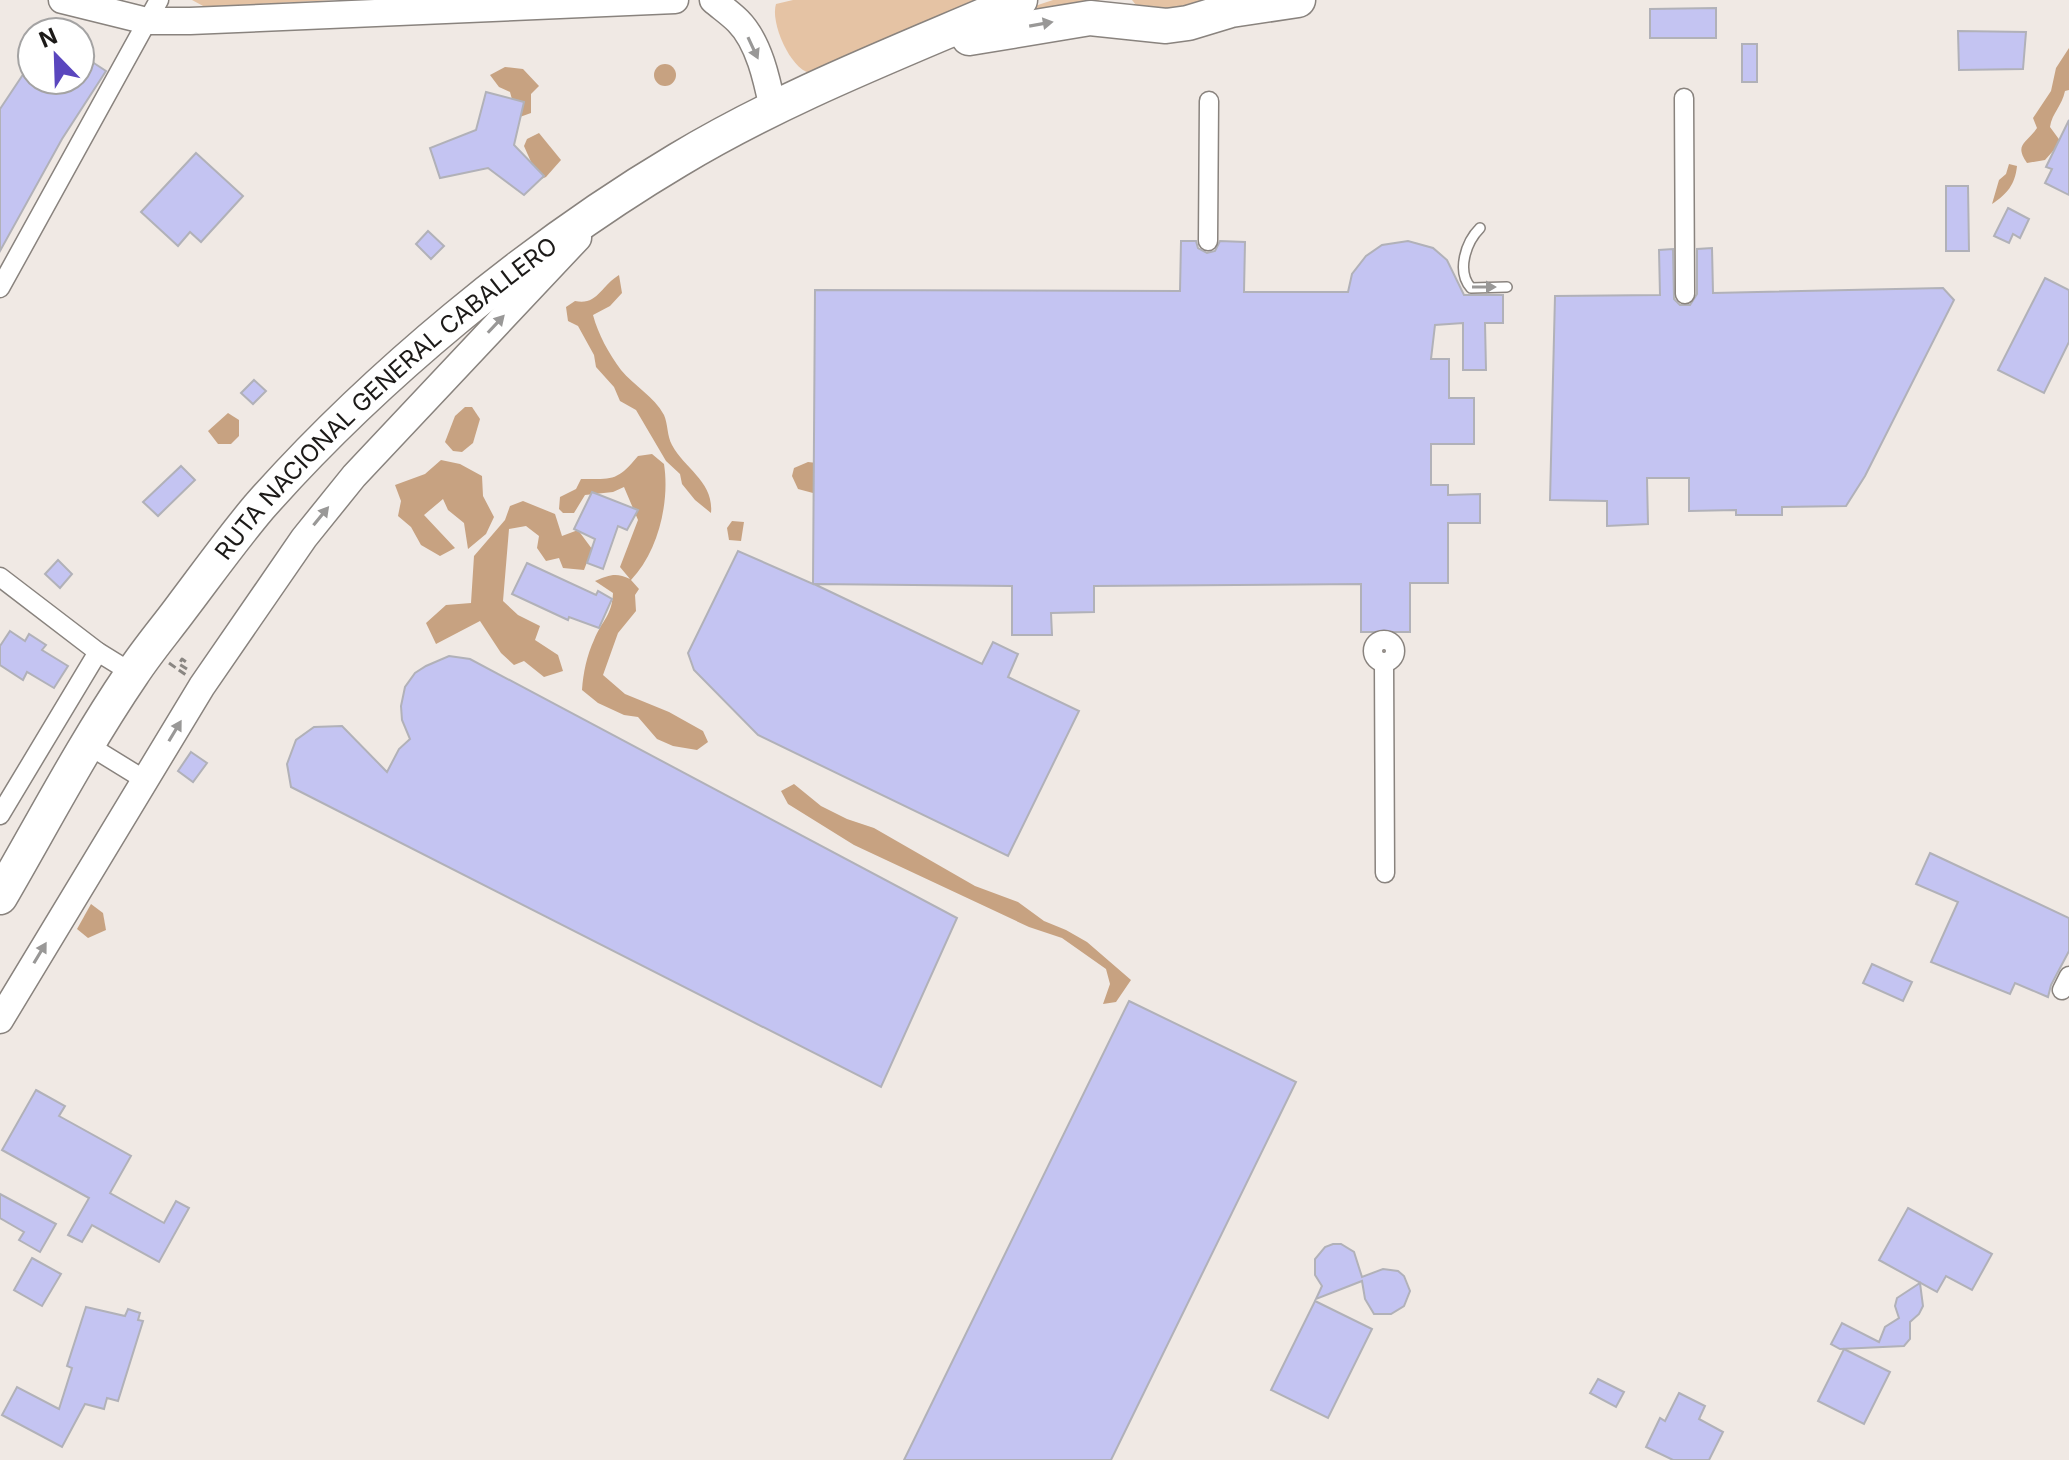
<svg xmlns="http://www.w3.org/2000/svg" width="2069" height="1460" font-family="Inter,sans-serif">
  <style>
    .green { fill: #e5c3a4 }
    .forest { fill: #c7a281 }
    .building { fill: #c4c4f2; stroke: #b1b1b8; stroke-width: 2 }
    .lines { fill: none; stroke-linecap: round; stroke-linejoin: round }
    .lane-casing { stroke: #89837e; stroke-width: 12 }
    .street-casing { stroke: #89837e; stroke-width: 21 }
    .secondary-casing { stroke: #89837e; stroke-width: 29 }
    .highway-casing { stroke: #89837e; stroke-width: 37 }
    .path { stroke: #8a8682; stroke-width: 3; stroke-dasharray: 8 4; stroke-linecap: butt }
    .lane { stroke: #fff; stroke-width: 9 }
    .street { stroke: #fff; stroke-width: 18 }
    .secondary { stroke: #fff; stroke-width: 26 }
    .highway { stroke: #fff; stroke-width: 34 }
    .oneway { fill: #999897 }
    .labels { text-anchor: middle; dominant-baseline: central; stroke-width: 7; stroke-linejoin: round; paint-order: stroke }
    .street-label { font-size: 24px; fill: #1c1a18; stroke: #fff }
  </style>
  <rect width="100%" height="100%" fill="#f0e9e4"/>
  <g class="green">
    <path d="M192,0H335L205,7Z"/>
    <path d="M793,0H989L810,73C790,69 770,22 776,4Z"/>
    <path d="M1053,0H1099L1101,3L987,22Z"/>
    <path d="M1132,0H1204L1195,9L1140,10Z"/>
  </g>
  <g class="forest">
    <path d="M2069,48V90L2065,91C2062,106 2052,113 2050,127L2061,142L2045,160L2027,163C2014,144 2026,144 2037,128L2033,118L2051,91L2056,68Z"/>
    <circle cx="665" cy="75" r="11"/>
    <path d="M505,67L523,69L539,86L531,94V113L517,118L510,92L499,87L490,75Z"/>
    <path d="M539,133L561,160L546,177L539,180L524,146L527,139Z"/>
    <path d="M2009,164L2017,166C2015,185 2007,194 1992,204L1999,180L2006,174Z"/>
    <path d="M619,275L622,293L610,306L593,315C598,334 609,354 621,370C634,386 654,396 664,415C668,424 667,436 672,445C685,469 714,482 711,513L695,500L682,484L680,474L666,461L636,410L620,401L614,387L596,367L594,355L578,326L568,321L566,307L575,301C597,306 601,286 619,275Z"/>
    <path d="M465,407H472L480,419L473,443L462,452L453,451L445,442L455,416Z"/>
    <path d="M228,413L239,420V436L231,444H218L208,431Z"/>
    <path d="M652,454L664,464C670,502 658,552 631,580L639,589L635,595L636,611L618,633L603,675L625,694L669,712L703,731L708,742L697,750L673,746L657,739L638,717L624,715L598,703L582,690C583,673 587,655 594,640C602,620 612,616 613,593L595,581C609,575 616,572 630,579L620,567L638,520L624,487L613,492L585,495L574,513H563L559,509L560,497L576,489L581,479C614,479 617,481 638,456Z"/>
    <path d="M441,460L460,464L482,476L483,496L494,517L486,534L468,549L464,523L448,510L443,499L424,515L455,548L440,556L421,545L411,527L398,516L401,501L395,485L425,474Z"/>
    <path d="M808,462L817,463L820,479L813,493L798,489L792,476L794,468Z"/>
    <path d="M523,501L555,514L562,536L578,530L592,549L584,570L563,568L559,558L546,561L537,548L539,536L526,526L509,529L503,601L518,615L540,626L535,640L558,655L563,671L544,677L524,661L514,665L501,653L480,621L436,644L426,623L446,605L471,603L474,556L505,520L510,506Z"/>
    <path d="M732,521L744,522L741,541L729,540L727,528Z"/>
    <path d="M794,784L821,806L847,819L874,828L975,886L1018,902L1044,921L1066,930L1087,942L1131,980L1116,1002L1103,1004L1110,984L1106,969L1062,938L1029,927L854,845L788,804L781,791Z"/>
    <path d="M91,904L103,913L106,930L88,938L77,929Z"/>
  </g>
  <g class="building">
    <path d="M1716,8V38H1650V9Z"/>
    <path d="M1958,31L2026,32L2023,69L1959,70Z"/>
    <rect x="1742" y="44" width="15" height="38"/>
    <path d="M80,54L106,71L62,139L0,251V109L32,61V80H80Z"/>
    <path d="M486,92L524,102L514,145L544,176L524,195L488,168L440,178L430,148L476,130Z"/>
    <path d="M2069,120V195L2045,183L2052,169L2046,167Z"/>
    <path d="M196,153L243,196L201,242L190,232L178,246L141,212Z"/>
    <path d="M1946,186H1968L1969,251H1946Z"/>
    <path d="M2008,208L2029,219L2020,238L2013,234L2009,243L1994,236Z"/>
    <path d="M428,231L444,246L431,259L416,244Z"/>
    <path d="M1181,241H1196L1198,248L1207,253L1215,251L1220,241L1245,242L1244,292H1348L1352,274L1366,256L1382,245L1408,241L1433,248L1447,260L1464,295H1503V323H1485L1486,370H1463V323L1435,325L1431,359H1449V398H1474V444H1431V485H1448V495L1480,494V523H1448V583H1410V632H1361V584L1094,586V612L1051,613L1052,635H1012V586L814,584L982,664L993,642L1018,654L1008,677L1079,711L1008,856L758,735L694,670L688,653L738,551L813,584L815,290L1180,291Z"/>
    <path d="M1712,248L1713,293L1943,288L1954,300L1865,476L1846,506L1782,507V515H1736V510L1689,511V478H1647L1648,524L1607,526V501L1550,500L1555,296L1660,295L1659,250L1673,249L1674,299L1680,305H1690L1697,294V249Z"/>
    <path d="M2045,278L2069,290V342L2044,393L1998,370Z"/>
    <path d="M254,380L266,391L253,404L241,393Z"/>
    <path d="M181,466L195,480L158,516L143,502Z"/>
    <path d="M592,492L638,510L627,530L618,526L603,569L587,563L595,539L574,529Z"/>
    <path d="M58,560L72,574L60,588L45,574Z"/>
    <path d="M527,563L596,595L598,591L612,599L599,628L569,617L568,620L512,594Z"/>
    <path d="M10,631L25,641L29,634L46,645L42,650L68,666L54,688L27,672L23,680L0,665V646Z"/>
    <path d="M449,656L470,659L957,918L881,1087L291,787L287,764L296,740L314,727L342,726L387,772L399,749L410,739L402,720L401,706L405,687L415,673L426,666Z"/>
    <path d="M191,752L207,763L193,782L178,771Z"/>
    <path d="M1930,853L2069,918V951L2051,985L2048,997L2015,983L2010,994L1931,962L1958,902L1916,884Z"/>
    <path d="M1872,964L1912,982L1903,1001L1863,983Z"/>
    <path d="M1129,1001L1296,1082L1111,1460H904Z"/>
    <path d="M36,1090L65,1106L59,1116L131,1156L110,1193L164,1223L176,1201L189,1208L159,1262L92,1225L82,1242L68,1235L89,1198L2,1150Z"/>
    <path d="M0,1194L56,1224L40,1252L19,1240L24,1232L0,1218Z"/>
    <path d="M1908,1208L1992,1254L1972,1290L1946,1276L1937,1292L1879,1260Z"/>
    <path d="M1333,1244H1341L1354,1252L1362,1277L1383,1269L1398,1271L1404,1276L1410,1291L1404,1306L1391,1314H1374L1365,1299L1362,1281L1316,1299L1322,1286L1315,1275V1259L1325,1247Z"/>
    <path d="M32,1258L61,1274L42,1306L14,1290Z"/>
    <path d="M1920,1283L1923,1306L1919,1314L1910,1322V1339L1904,1346L1840,1349L1831,1344L1842,1323L1879,1342L1885,1327L1899,1318L1895,1306L1897,1298Z"/>
    <path d="M1315,1301L1372,1329L1328,1418L1271,1390Z"/>
    <path d="M86,1307L125,1316L128,1309L140,1313L138,1320L143,1321L118,1401L107,1398L104,1409L85,1404L62,1447L2,1415L17,1387L59,1409L72,1368L67,1366Z"/>
    <path d="M1844,1349L1890,1372L1864,1424L1818,1401Z"/>
    <path d="M1598,1379L1624,1392L1616,1407L1590,1393Z"/>
    <path d="M1679,1393L1705,1406L1699,1419L1723,1432L1709,1460H1673L1646,1447L1660,1418L1665,1421Z"/>
  </g>
  <g class="lines">
    <defs>
      <path id="lane" d="M1480,228C1466,242 1456,271 1471,288L1507,287"/>
      <g id="street">
        <path d="M1684,98L1685,294"/>
        <path d="M1208,241L1209,101"/>
        <path d="M0,288L159,0"/>
        <path d="M0,577L98,652L132,673"/>
        <circle cx="1384" cy="651" r="11"/>
        <path d="M1384,662L1385,873"/>
        <path d="M88,745L145,780"/>
        <path d="M0,815L98,652"/>
        <path d="M2062,990L2069,976"/>
      </g>
      <g id="secondary">
        <path d="M62,0L147,21H190L675,0"/>
        <path d="M713,0C721,7 730,13 738,21C759,42 767,80 773,109"/>
        <path d="M0,1020L202,686L304,538L354,476L578,238"/>
      </g>
      <g id="highway">
        <path d="M969,38L1090,18L1166,26L1188,23L1231,10L1298,0"/>
        <path id="s1" d="M0,897C43,823 83,746 132,674C147,651 165,630 182,607C207,574 232,539 259,507C373,378 530,248 678,160C786,95 905,50 1020,0"/>
      </g>
    </defs>
    <use href="#lane" class="lane-casing"/>
    <use href="#street" class="street-casing"/>
    <use href="#secondary" class="secondary-casing"/>
    <use href="#highway" class="highway-casing"/>
    <g class="path">
      <path d="M169,663L186,675"/>
      <path d="M187,669L179,664L182,659L189,664"/>
    </g>
    <use href="#lane" class="lane"/>
    <use href="#street" class="street"/>
    <use href="#secondary" class="secondary"/>
    <use href="#highway" class="highway"/>
  </g>
  <defs><path id="oneway-solid" d="M-6-.8H1V-3.2L6.5 0L1 3.2V.8H-6Z" transform="scale(2)"/></defs>
  <g class="oneway">
    <use href="#oneway-solid" transform="translate(1041 24) rotate(-10)"/>
    <use href="#oneway-solid" transform="translate(753 48) rotate(65)"/>
    <use href="#oneway-solid" transform="translate(1484 287)"/>
    <use href="#oneway-solid" transform="translate(496 324) rotate(-47)"/>
    <use href="#oneway-solid" transform="translate(321 516) rotate(-51)"/>
    <use href="#oneway-solid" transform="translate(175 731) rotate(-59)"/>
    <use href="#oneway-solid" transform="translate(40 953) rotate(-59)"/>
  </g>
  <g class="labels">
    <g class="street-label">
      <text stroke="none"><textPath href="#s1" startOffset="636">RUTA NACIONAL GENERAL CABALLERO</textPath></text>
    </g>
  </g>
  <g transform="translate(56 56) rotate(337)"><circle r="38" fill="#ffffff" stroke="#a4a3a3" stroke-width="2"/>
  <path d="M0-6L14 30L0 20L-14 30Z" fill="#5a46be"/>
  <text y="-12" font-size="22" font-weight="bold" text-anchor="middle" fill="#1c1a18">N</text>
  </g>
</svg>
